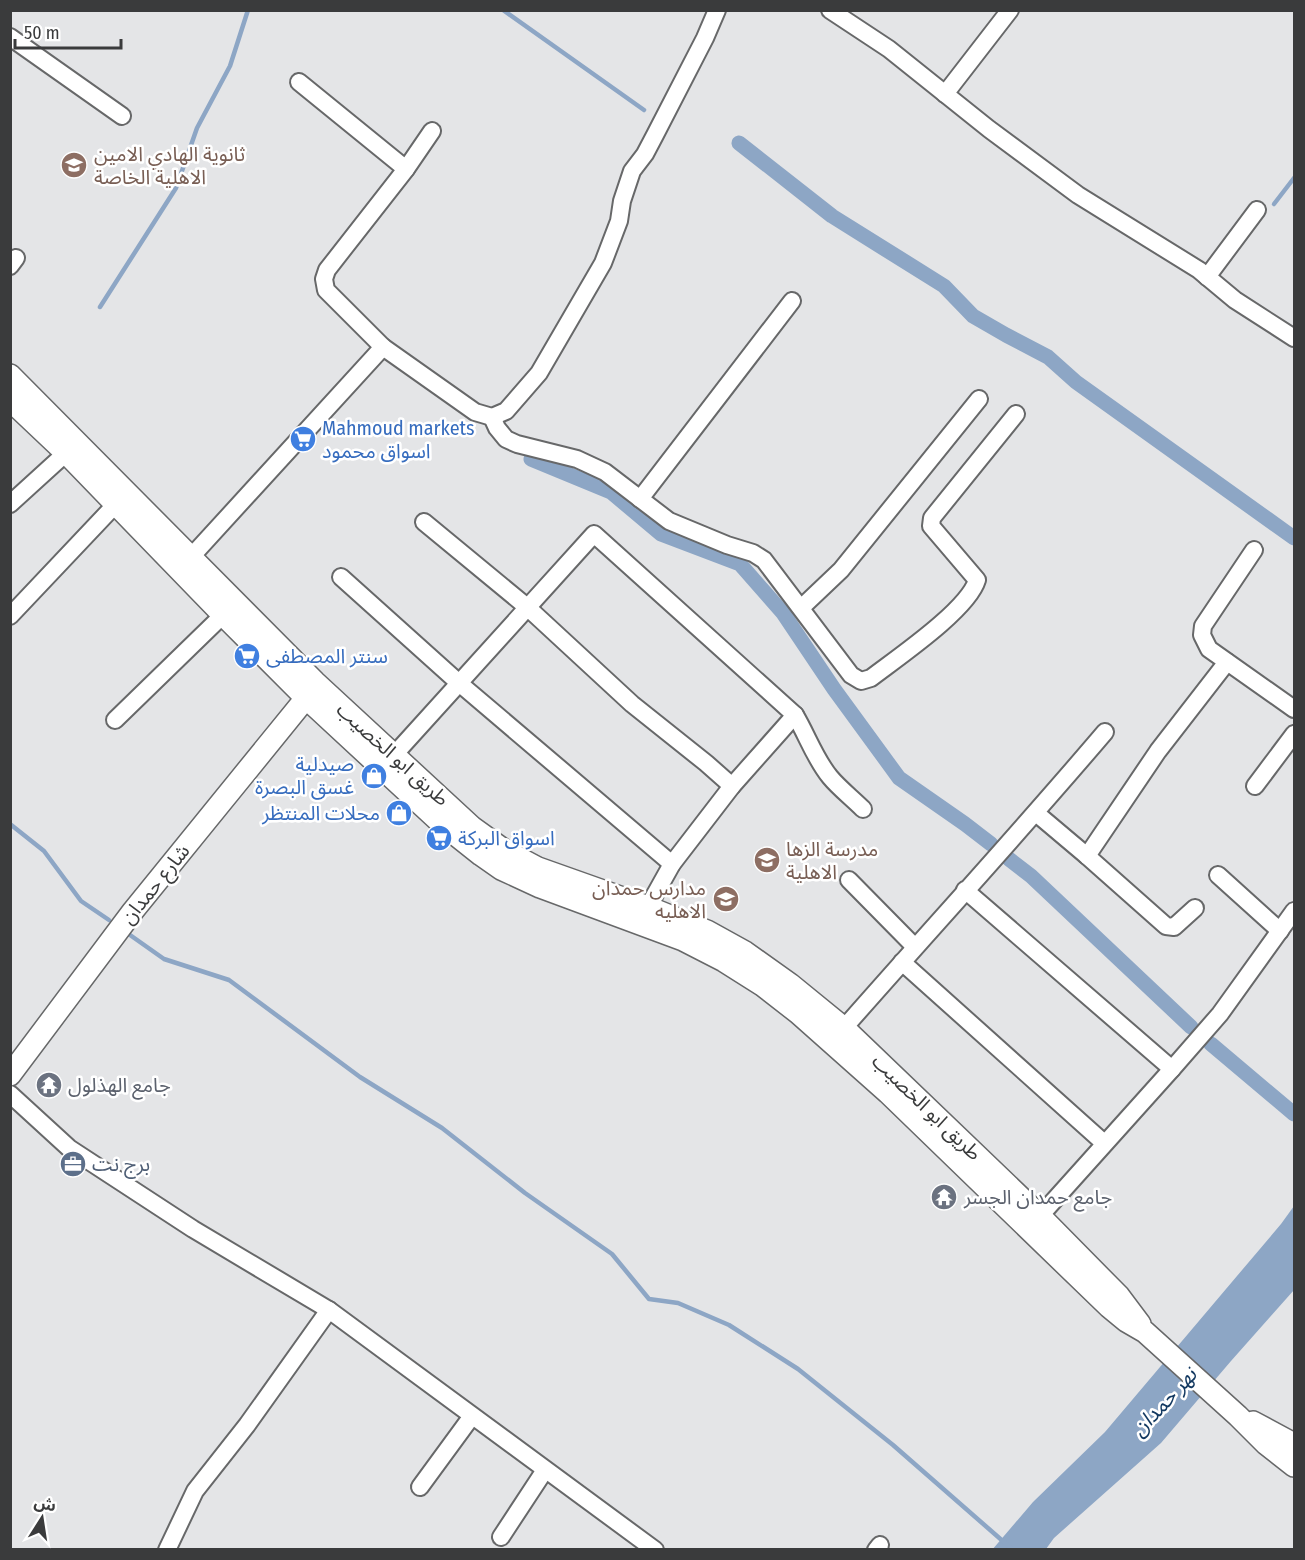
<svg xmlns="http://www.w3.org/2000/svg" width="1305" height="1560" font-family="'Fira Sans Condensed','Noto Sans Arabic',sans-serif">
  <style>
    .water { fill: #8da6c5 }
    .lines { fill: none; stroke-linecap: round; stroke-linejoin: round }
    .stream { stroke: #8da6c5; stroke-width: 4.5 }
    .canal { stroke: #8da6c5; stroke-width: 15 }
    .minor-casing { stroke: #676869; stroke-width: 20 }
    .major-casing { stroke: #676869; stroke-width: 24 }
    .minor { stroke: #fff; stroke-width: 16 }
    .major { stroke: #fff; stroke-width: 21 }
    .labels { text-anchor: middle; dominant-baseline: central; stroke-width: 5; stroke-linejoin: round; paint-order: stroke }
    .education-label { font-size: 20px; fill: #785e54; stroke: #fff; text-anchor: start }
    .shop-label { font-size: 20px; fill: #366cbe; stroke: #fff; text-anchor: start }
    .street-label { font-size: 20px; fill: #3a3b3c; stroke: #fff }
    .worship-label { font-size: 20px; fill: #5b616d; stroke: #fff; text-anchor: start }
    .service-label { font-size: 20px; fill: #4e5e75; stroke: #fff; text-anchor: start }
    .water-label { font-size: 21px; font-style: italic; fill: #133961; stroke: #fff }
  </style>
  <rect width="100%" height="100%" fill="#e4e5e7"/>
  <path class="water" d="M1294,1206V1290L1231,1361L1161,1443L1054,1538L1046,1549L992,1550L1033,1502L1105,1432L1281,1224Z"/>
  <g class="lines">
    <g class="stream">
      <path d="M503,10L644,110"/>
      <path d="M1274,204L1294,178"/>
      <path d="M100,307L176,188L197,128L230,66L248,10"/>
      <path d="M10,824L44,851L81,901L109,920"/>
      <path d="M130,935L164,959L229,980L360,1077L442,1128L525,1193L612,1254L649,1299L678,1303L729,1325L798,1369L893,1445L1013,1550"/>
    </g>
    <g class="canal">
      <path d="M739,143L832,216L944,286L973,316L1006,335L1048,357L1076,382L1294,538"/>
      <path d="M531,459L611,492L661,534L740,564L783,613L834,689L899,778L965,824L991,844"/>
      <path d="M1009,859L1031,876L1191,1027"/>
      <path d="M1211,1044L1294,1114"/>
    </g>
    <defs>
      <g id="minor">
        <path d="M830,10L889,49L989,129L1078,195L1199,270L1235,300L1294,338"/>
        <path d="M10,37L122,116"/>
        <path d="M299,82L406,169"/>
        <path d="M945,94L1010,10"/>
        <path d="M10,266L16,258"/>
        <path d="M1207,277L1257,210"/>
        <path d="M383,347L326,290L324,279L327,270L406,169L432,131"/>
        <path d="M492,417L497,428L506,439L517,444L577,459L605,472L669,521L727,545L753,553L764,560L851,675L861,681L871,678C897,658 968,610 977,580L931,526L932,518L1016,414"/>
        <path d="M640,499L792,301"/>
        <path d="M10,504L66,453"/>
        <path d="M424,522L527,607L632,704L706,763L732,786"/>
        <path d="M1254,550L1203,626L1202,635L1209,649L1294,709"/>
        <path d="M191,557L383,347L475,412L492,417L506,411L539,373L603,263L619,221L622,201L632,171L645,154L655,135L705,38L717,10"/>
        <path d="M341,577L459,683L672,864"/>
        <path d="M801,608L841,570L979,399"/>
        <path d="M10,616L115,505"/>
        <path d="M115,720L223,615"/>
        <path d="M394,755L594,534L795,715C807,735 815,759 830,777C839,788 852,798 863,809"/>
        <path d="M1255,786L1294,734"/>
        <path d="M1036,813L1087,856L1166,926L1174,927L1195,908"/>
        <path d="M1087,856L1158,751L1227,662"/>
        <path d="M1218,875L1280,931"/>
        <path d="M849,880L915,947"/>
        <path d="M965,890L1172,1069"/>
        <path d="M648,907L672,864L732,786L795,715"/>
        <path d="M902,962L1104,1143"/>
        <path d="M844,1028C931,929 1020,832 1105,732"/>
        <path d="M10,1094L69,1148L193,1229L329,1310L655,1550"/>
        <path d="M1040,1216L1172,1069L1220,1014L1294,911"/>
        <path d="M420,1487L472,1416"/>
        <path d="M501,1537L545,1470"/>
        <path d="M167,1550L195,1491L247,1425L329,1310"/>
        <path d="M876,1550L880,1545"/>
      </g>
      <g id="major">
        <path d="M10,375L315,682L472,827L504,850L538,868L648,907L707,931L745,952L790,984L844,1028L1040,1216L1119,1296L1140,1324"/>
        <path d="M10,400L66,453L223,615L306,698L442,824L481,855L501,869L540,887L683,940L724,961L762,985L798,1013L888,1093L1109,1307L1126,1321L1145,1332L1238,1416L1266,1444L1294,1466"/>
        <path d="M10,1075L133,911L306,698"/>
        <path d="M1253,1422L1294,1444"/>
      </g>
    </defs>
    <use href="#minor" class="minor-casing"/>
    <use href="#major" class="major-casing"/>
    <use href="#minor" class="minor"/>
    <use href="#major" class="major"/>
  </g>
  <defs>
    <symbol id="school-disc" viewBox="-11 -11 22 22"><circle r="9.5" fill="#8d6e63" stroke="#fff"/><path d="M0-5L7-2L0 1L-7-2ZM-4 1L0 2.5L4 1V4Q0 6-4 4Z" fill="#fff"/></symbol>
    <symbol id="supermarket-disc" viewBox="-11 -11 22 22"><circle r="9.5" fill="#3f7fe0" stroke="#fff"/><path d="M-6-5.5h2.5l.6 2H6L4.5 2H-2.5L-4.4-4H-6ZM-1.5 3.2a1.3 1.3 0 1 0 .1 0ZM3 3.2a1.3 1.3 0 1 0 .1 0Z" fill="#fff"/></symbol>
    <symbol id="shop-disc" viewBox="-11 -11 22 22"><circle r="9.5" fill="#3f7fe0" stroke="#fff"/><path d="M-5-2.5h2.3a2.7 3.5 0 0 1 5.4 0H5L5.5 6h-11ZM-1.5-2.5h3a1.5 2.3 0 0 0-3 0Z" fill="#fff"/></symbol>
    <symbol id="temple-disc" viewBox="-11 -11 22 22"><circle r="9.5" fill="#6b7280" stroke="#fff"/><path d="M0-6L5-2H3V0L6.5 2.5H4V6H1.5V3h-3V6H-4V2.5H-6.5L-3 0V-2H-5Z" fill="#fff"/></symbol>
    <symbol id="office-disc" viewBox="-11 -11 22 22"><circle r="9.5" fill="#5c6f8a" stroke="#fff"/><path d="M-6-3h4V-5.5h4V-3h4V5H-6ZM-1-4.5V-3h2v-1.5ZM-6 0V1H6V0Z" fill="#fff"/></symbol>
  </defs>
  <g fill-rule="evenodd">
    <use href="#school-disc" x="59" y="150" width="30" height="30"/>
    <use href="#supermarket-disc" x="288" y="424" width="30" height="30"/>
    <use href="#supermarket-disc" x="232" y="641" width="30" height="30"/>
    <use href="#shop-disc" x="359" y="761" width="30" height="30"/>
    <use href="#shop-disc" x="384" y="798" width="30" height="30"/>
    <use href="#supermarket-disc" x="424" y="823" width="30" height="30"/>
    <use href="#school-disc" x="752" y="845" width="30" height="30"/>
    <use href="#school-disc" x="711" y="884" width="30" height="30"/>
    <use href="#temple-disc" x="34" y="1070" width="30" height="30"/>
    <use href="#office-disc" x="58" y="1149" width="30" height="30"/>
    <use href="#temple-disc" x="929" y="1182" width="30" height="30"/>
  </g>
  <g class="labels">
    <g class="education-label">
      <text x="94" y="154">ثانوية الهادي الامين<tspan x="94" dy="23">الاهلية الخاصة</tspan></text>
      <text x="786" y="849">مدرسة الزها<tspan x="786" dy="23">الاهلية</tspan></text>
      <text x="706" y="888" text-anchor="end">مدارس حمدان<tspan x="706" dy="23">الاهليه</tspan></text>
    </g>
    <g class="shop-label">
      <text x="322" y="428">Mahmoud markets<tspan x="322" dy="23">اسواق محمود</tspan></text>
      <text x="266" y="656">سنتر المصطفى</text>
      <text x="354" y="764" text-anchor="end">صيدلية<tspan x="354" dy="23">غسق البصرة</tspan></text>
      <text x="380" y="813" text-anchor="end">محلات المنتظر</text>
      <text x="458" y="838">اسواق البركة</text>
    </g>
    <g class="street-label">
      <text transform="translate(393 754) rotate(42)">طريق ابو الخصيب</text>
      <text transform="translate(155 884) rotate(-51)">شارع حمدان</text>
      <text transform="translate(927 1107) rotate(44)">طريق ابو الخصيب</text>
    </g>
    <g class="worship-label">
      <text x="68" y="1085">جامع الهذلول</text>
      <text x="964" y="1197">جامع حمدان الجسر</text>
    </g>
    <g class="service-label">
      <text x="92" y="1164">برج نت</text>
    </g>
    <g class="water-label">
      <text transform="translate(1164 1402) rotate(-47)">نهر حمدان</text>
    </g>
  </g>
  <rect width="1305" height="1560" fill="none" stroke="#3a3b3c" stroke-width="24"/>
  <g transform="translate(42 1518) rotate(12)" stroke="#ffffff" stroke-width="4.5" paint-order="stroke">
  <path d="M0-4.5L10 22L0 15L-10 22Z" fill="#3a3b3c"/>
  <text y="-9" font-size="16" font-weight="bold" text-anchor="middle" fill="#3a3b3c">ش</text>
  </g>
  <path d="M15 39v9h106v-9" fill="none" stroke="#3a3b3c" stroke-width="3"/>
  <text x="24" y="39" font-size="18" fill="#3a3b3c" stroke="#ffffff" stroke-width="4.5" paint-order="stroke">50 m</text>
</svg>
